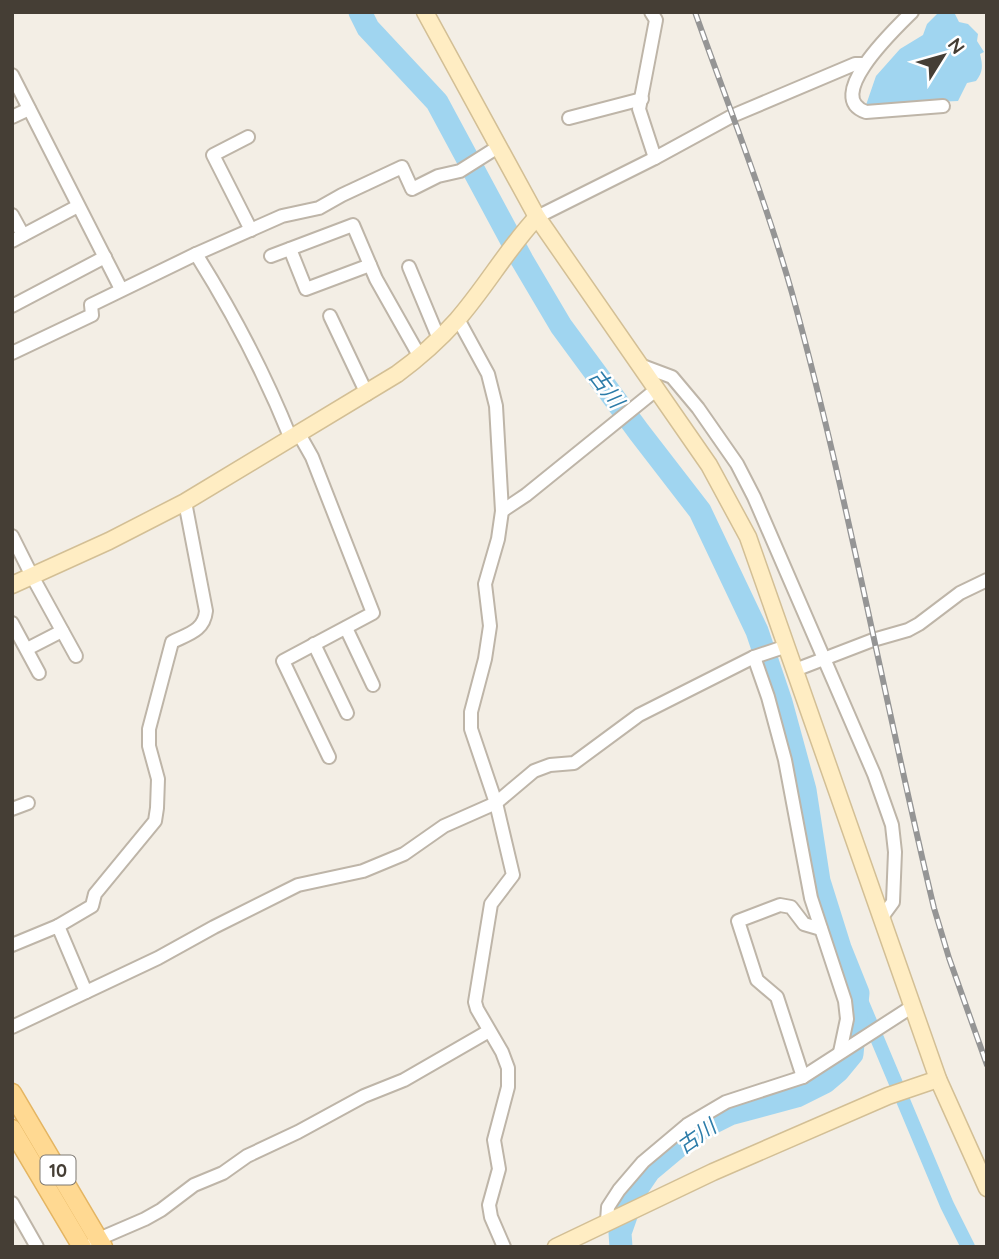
<svg xmlns="http://www.w3.org/2000/svg" width="999" height="1259" font-family="Quicksand,'Noto Sans JP',sans-serif">
  <style>
    .water { fill: #a0d5f0 }
    .lines { fill: none; stroke-linecap: round; stroke-linejoin: round }
    .canal { stroke: #a0d5f0; stroke-width: 14 }
    .river { stroke: #a0d5f0; stroke-width: 23 }
    .street-casing { stroke: #beb5a8; stroke-width: 16 }
    .secondary-casing { stroke: #d3bf95; stroke-width: 19 }
    .primary-casing { stroke: #e4b562; stroke-width: 21 }
    .street { stroke: #fff; stroke-width: 12 }
    .secondary { stroke: #ffedc3; stroke-width: 16 }
    .primary { stroke: #ffd992; stroke-width: 18 }
    .rail-casing { stroke: #959595; stroke-width: 6 }
    .rail { stroke: #fff; stroke-width: 3.5; stroke-dasharray: 10; stroke-linecap: butt }
    .labels { text-anchor: middle; dominant-baseline: central; stroke-width: 5; stroke-linejoin: round; paint-order: stroke }
    .shield { fill: #fff; stroke: #7d7872; stroke-width: 2 }
    .shield-label { font-size: 18px; font-weight: bold; fill: #453e35 }
    .water-label { font-size: 21px; font-style: italic; fill: #2c7ca9; stroke: #fff }
  </style>
  <rect width="100%" height="100%" fill="#f3eee5"/>
  <path class="water" d="M939,12H954L959,22L968,24L978,34L977,41L984,52L980,54C983,66 983,72 976,81L967,83L958,101L866,105L876,76L900,49L923,35L927,24Z"/>
  <g class="lines">
    <path class="canal" d="M858,993L947,1205L968,1247"/>
    <path class="river" d="M360,12L368,28L437,102L522,260L561,326L639,432L700,511L757,631L781,702L805,790L819,881L840,948L858,993L852,1054L838,1071L825,1082L797,1096L730,1114L698,1130L649,1171L634,1193L620,1233L621,1247"/>
    <defs>
      <g id="street">
        <path d="M651,12L656,20L639,109L655,158"/>
        <path d="M912,12C897,27 822,97 866,112L943,106"/>
        <path d="M12,75L121,289"/>
        <path d="M12,117L29,109"/>
        <path d="M569,118L642,99"/>
        <path d="M248,137L213,155L251,230"/>
        <path d="M12,215L23,235"/>
        <path d="M537,217L655,158L732,116L855,64H864"/>
        <path d="M12,241L78,206"/>
        <path d="M290,249L306,289L370,265"/>
        <path d="M196,254C233,313 265,374 291,439"/>
        <path d="M271,256L353,225L376,279L420,357"/>
        <path d="M409,267L439,339"/>
        <path d="M12,306L105,257"/>
        <path d="M330,316L367,394"/>
        <path d="M458,319L488,374L496,406L502,511L498,539L485,584L490,626L485,659L471,712V729L496,803L513,875L491,904L475,1002L477,1009L502,1052L508,1068V1087L494,1140L499,1169L489,1205L491,1217L504,1247"/>
        <path d="M12,353L92,315L91,305L196,254L282,216L319,208L342,195L402,167L412,189L438,176L460,171L498,147"/>
        <path d="M640,365L672,377L698,408L737,464L754,497L874,774L892,825L895,852L893,902L882,917"/>
        <path d="M299,434L312,457L373,613L283,661L329,757"/>
        <path d="M502,511L526,495L657,389"/>
        <path d="M12,536L32,576L76,656"/>
        <path d="M12,623L39,673"/>
        <path d="M346,628L373,685"/>
        <path d="M314,644L347,713"/>
        <path d="M27,649L62,631"/>
        <path d="M754,657L768,697L785,760L811,898L845,1001L847,1019L840,1052"/>
        <path d="M795,670L873,640L908,630L919,624L960,593L987,580"/>
        <path d="M12,809L28,803"/>
        <path d="M58,926L92,906L95,894L155,821L157,808L158,779L149,746V729L172,642C188,634 204,631 206,611L185,502"/>
        <path d="M12,945L58,926L86,992"/>
        <path d="M12,1027L158,958L214,927L298,885L363,871L404,854L444,826L496,803L534,771L550,765L574,763L639,715L754,657L787,646"/>
        <path d="M803,1077L777,997L757,980L738,921L780,905L791,907L804,924L821,929"/>
        <path d="M12,1203L37,1247"/>
        <path d="M607,1221L608,1207L619,1190L643,1162L687,1125L726,1102L803,1077L913,1006"/>
        <path d="M94,1241L145,1219L161,1210L194,1185L223,1173L247,1156L298,1132L364,1096L404,1080L489,1031"/>
      </g>
      <g id="secondary">
        <path d="M425,12L537,217L709,465L748,537L938,1079L987,1188"/>
        <path d="M12,585L109,541L185,502L397,374C419,358 439,340 457,320C486,287 507,249 537,217"/>
        <path d="M556,1247L713,1172L888,1096L938,1079"/>
      </g>
      <g id="primary">
        <path d="M12,1093L103,1247"/>
        <path d="M12,1129L82,1247"/>
      </g>
    </defs>
    <use href="#street" class="street-casing"/>
    <use href="#secondary" class="secondary-casing"/>
    <use href="#primary" class="primary-casing"/>
    <use href="#street" class="street"/>
    <use href="#secondary" class="secondary"/>
    <use href="#primary" class="primary"/>
    <defs>
      <path id="rail" d="M695,12C728,105 765,198 792,293C848,496 885,704 934,908L949,958L987,1065"/>
    </defs>
    <use href="#rail" class="rail-casing"/>
    <use href="#rail" class="rail"/>
  </g>
  <g class="labels">
    <rect class="shield" x="40.5" y="1155.5" width="35" height="29" rx="5"/>
    <g class="shield-label">
      <text x="58" y="1170">10</text>
    </g>
    <g class="water-label">
      <text transform="translate(607 388) rotate(53)">古川</text>
      <text transform="translate(696 1136) rotate(-35)">古川</text>
    </g>
  </g>
  <rect width="999" height="1259" fill="none" stroke="#453e35" stroke-width="28"/>
  <g transform="translate(943 56) rotate(53)" stroke="#ffffff" stroke-width="5" paint-order="stroke">
  <path d="M0-5L12 26L0 18L-12 26Z" fill="#453e35"/>
  <text y="-10" font-size="19" font-weight="bold" text-anchor="middle" fill="#453e35">N</text>
  </g>
</svg>
